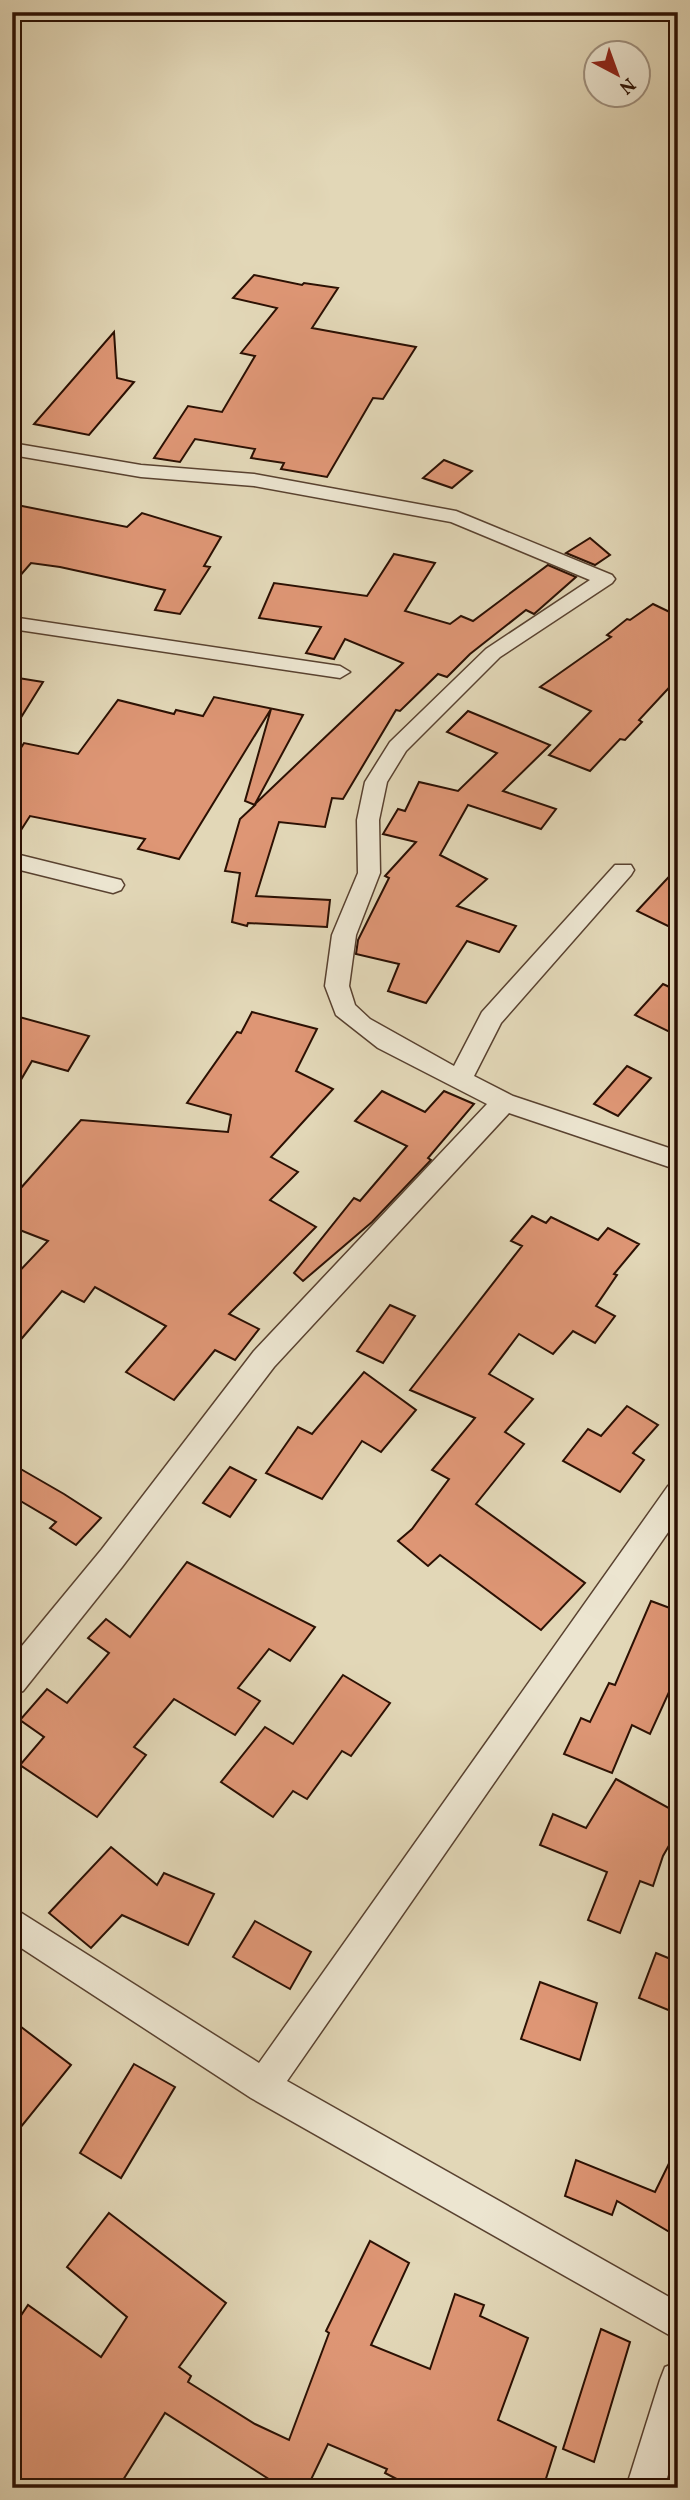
<svg xmlns="http://www.w3.org/2000/svg" width="690" height="2500" font-family="Vollkorn,serif">
  <style>
    .building { fill: #de9675; stroke: #2b1003; stroke-width: 2 }
    .lines { fill: none; stroke-linecap: round; stroke-linejoin: round }
    .street-casing { stroke: #594230; stroke-width: 3 }
    .street { fill: #ece5d0; fill-rule: evenodd }
  </style>
  <rect width="100%" height="100%" fill="#e2d7b7"/>
  <filter id="stains"><feTurbulence type="fractalNoise" baseFrequency=".00286" numOctaves="4"/><feColorMatrix values="0 0 0 0 .2 0 0 0 0 .09 0 0 0 0 .02 0 0 0 .5 -.17"/></filter>
  <radialGradient id="worn" r=".72"><stop offset=".6" stop-color="#630" stop-opacity="0"/><stop offset="1" stop-color="#630" stop-opacity=".3"/></radialGradient>
  <g class="building">
    <path d="M254,275L302,285L304,283L338,288L312,328L416,347L383,399L373,398L327,477L281,469L284,463L251,458L255,449L195,439L180,462L154,458L188,406L222,412L255,356L241,353L277,308L233,298Z"/>
    <path d="M114,332L117,378L134,382L89,435L34,424Z"/>
    <path d="M444,460L472,471L452,488L423,478Z"/>
    <path d="M12,504L127,527L142,513L221,537L204,566L210,567L180,614L155,610L165,590L60,567L31,563L12,585Z"/>
    <path d="M590,538L610,555L595,565L566,553Z"/>
    <path d="M394,554L435,563L405,611L450,624L461,616L473,621L548,565L576,577L534,614L526,610L470,654L447,677L438,674L400,711L396,710L343,799L332,798L325,827L279,822L256,896L330,900L327,927L248,923L247,926L232,922L240,873L225,871L240,819L255,805L245,801L271,709L179,859L138,849L145,839L30,816L12,844V762L24,743L78,754L118,700L174,714L176,710L203,716L214,697L303,715L255,804L403,663L345,639L334,659L306,653L321,627L259,618L274,583L367,596Z"/>
    <path d="M653,604L678,616V678L639,720L642,722L625,740L620,739L590,771L549,755L591,711L540,687L611,637L607,635L627,619L630,620Z"/>
    <path d="M12,677L43,682L12,732Z"/>
    <path d="M468,711L550,745L503,791L556,809L541,829L468,805L440,855L487,879L457,906L516,926L499,952L467,941L426,1003L388,991L399,964L356,954L358,940L389,878L385,876L416,842L383,834L398,809L405,811L419,782L458,791L497,753L447,732Z"/>
    <path d="M678,867V915L668,926L637,911Z"/>
    <path d="M663,984L678,991V1036L635,1015Z"/>
    <path d="M252,1012L317,1029L296,1071L333,1089L271,1157L298,1172L270,1200L316,1227L229,1314L259,1329L235,1360L215,1350L174,1400L126,1372L166,1326L95,1287L84,1302L62,1291L12,1350V1279L48,1241L12,1227V1198L81,1120L228,1132L231,1115L187,1103L237,1032L241,1033Z"/>
    <path d="M12,1015L89,1036L68,1071L32,1061L12,1095Z"/>
    <path d="M627,1066L651,1078L618,1116L594,1104Z"/>
    <path d="M382,1091L425,1112L444,1091L474,1104L428,1158L431,1160L372,1222L303,1281L294,1273L354,1198L360,1201L407,1146L355,1121Z"/>
    <path d="M532,1216L546,1223L551,1217L598,1240L608,1228L639,1244L614,1274L617,1275L596,1306L615,1316L595,1343L573,1331L553,1354L519,1334L489,1374L533,1399L505,1432L524,1444L476,1504L585,1583L541,1630L440,1555L428,1566L398,1541L412,1529L449,1479L432,1470L475,1418L410,1390L522,1246L511,1241Z"/>
    <path d="M390,1305L415,1316L383,1363L357,1351Z"/>
    <path d="M364,1372L416,1410L381,1452L362,1441L322,1499L266,1473L298,1427L312,1434Z"/>
    <path d="M627,1406L658,1425L633,1453L644,1460L620,1492L563,1461L588,1429L601,1436Z"/>
    <path d="M12,1464L64,1494L101,1518L76,1545L50,1528L56,1522L12,1496Z"/>
    <path d="M230,1467L256,1480L230,1517L203,1503Z"/>
    <path d="M187,1562L315,1627L290,1661L269,1649L238,1688L260,1701L235,1735L174,1699L134,1747L146,1755L97,1817L20,1765L44,1737L20,1720L47,1689L67,1703L109,1653L88,1638L106,1619L130,1637Z"/>
    <path d="M651,1601L678,1611V1696L669,1692L650,1734L632,1725L612,1773L564,1754L581,1718L590,1722L609,1683L615,1685Z"/>
    <path d="M343,1675L390,1703L351,1756L342,1751L307,1799L293,1791L273,1817L221,1782L265,1727L293,1744Z"/>
    <path d="M616,1779L678,1813V1830L663,1856L653,1886L640,1881L620,1933L588,1920L607,1872L540,1845L553,1814L586,1828Z"/>
    <path d="M111,1847L157,1885L164,1873L214,1894L188,1945L122,1915L91,1948L49,1913Z"/>
    <path d="M255,1921L311,1952L290,1989L233,1957Z"/>
    <path d="M656,1953L678,1962V2014L639,1998Z"/>
    <path d="M540,1982L597,2003L580,2060L521,2039Z"/>
    <path d="M12,2020L71,2065L12,2138Z"/>
    <path d="M134,2064L175,2087L121,2178L80,2153Z"/>
    <path d="M678,2145V2237L617,2201L612,2215L565,2196L576,2160L655,2192Z"/>
    <path d="M109,2213L226,2303L179,2367L191,2376L188,2382L255,2424L289,2440L329,2333L326,2331L370,2241L409,2263L371,2345L430,2369L455,2294L484,2305L480,2316L528,2338L498,2420L556,2447L543,2488H414L385,2473L387,2469L328,2444L307,2488H283L165,2413L118,2488H12V2329L28,2305L101,2357L127,2317L67,2267Z"/>
    <path d="M601,2329L630,2342L594,2462L563,2449Z"/>
  </g>
  <g class="lines">
    <defs>
      <g id="street">
        <path d="M12,443L141,465L254,474L456,511L612,575L615,579L612,583L500,657L406,751L387,782L379,820L380,873L356,935L349,986L355,1005L370,1019L454,1066L482,1012L615,865H631L634,870L631,875L501,1023L474,1076L513,1096L678,1151V1170L509,1113L274,1367L122,1567L23,1691L12,1695V1658L102,1549L254,1351L487,1104L378,1048L336,1015L325,986L332,935L358,873L357,820L365,782L390,742L486,649L590,580L451,522L254,486L141,477L12,455Z"/>
        <path d="M12,617L340,666L350,672L340,678L12,629Z"/>
        <path d="M12,853L121,880L124,885L121,890L113,893L12,868Z"/>
        <path d="M678,1483V1518L287,2081L678,2302V2340L251,2098L12,1942V1907L259,2063L668,1486Z"/>
        <path d="M678,2362V2442L664,2488H626L660,2380L665,2367Z"/>
      </g>
    </defs>
    <use href="#street" class="street-casing"/>
    <use href="#street" class="street"/>
  </g>
  <rect width="690" height="2500" fill="none" stroke="#e2d7b7" stroke-width="42"/>
  <rect x="14" y="14" width="662" height="2472" fill="none" stroke="#2b1003" stroke-width="3.5"/>
  <rect x="21" y="21" width="648" height="2458" fill="none" stroke="#2b1003" stroke-width="2"/>
  <g transform="translate(617 74) rotate(139)"><circle r="33" fill="#ece5d0" stroke="#9f907e" stroke-width="2"/>
  <path d="M0-5L12 26L0 18L-12 26Z" fill="#8f2418"/>
  <text y="-10" font-size="19" font-weight="bold" text-anchor="middle" fill="#2b1003">N</text>
  </g>
  <rect width="100%" height="100%" filter="url(#stains)"/>
  <rect width="100%" height="100%" fill="url(#worn)"/>
</svg>
